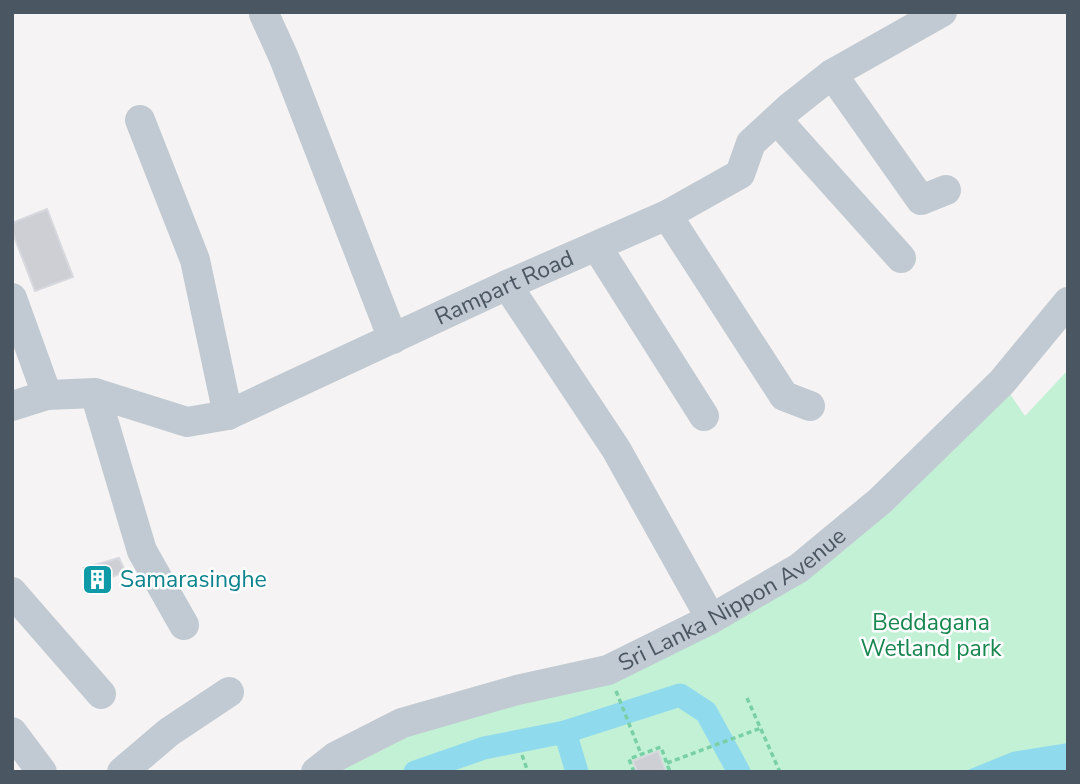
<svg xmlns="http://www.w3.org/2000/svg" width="1080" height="784" font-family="'Nunito Sans',sans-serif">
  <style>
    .green { fill: #c3f1d5 }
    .water { fill: #90daee }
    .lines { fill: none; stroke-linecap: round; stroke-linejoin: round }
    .canal { stroke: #90daee; stroke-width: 23 }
    .building { fill: #cdcfd5; stroke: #d7d9de; stroke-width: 2 }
    .path { stroke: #7ad0a6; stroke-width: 3.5; stroke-dasharray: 5 3.5; stroke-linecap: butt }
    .minor { stroke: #c1cad2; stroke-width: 30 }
    .labels { text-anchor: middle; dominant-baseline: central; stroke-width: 5; stroke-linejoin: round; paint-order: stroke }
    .street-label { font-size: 23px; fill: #4a5661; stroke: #fff }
    .culture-label { font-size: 23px; fill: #0d838f; stroke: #fff; text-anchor: start }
    .park-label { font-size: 23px; fill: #17864f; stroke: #fff }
  </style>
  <rect width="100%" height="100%" fill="#f5f3f3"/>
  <path class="green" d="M1068,370V772H316L335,757L608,670L799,568L1002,382L1025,416Z"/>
  <path class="water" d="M1068,743V772H963L1012,752Z"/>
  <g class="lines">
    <g class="canal">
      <path d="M565,732L680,695L706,712L739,772"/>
      <path d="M415,772L484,748L565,732L577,772"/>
    </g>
  </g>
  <g class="building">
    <path d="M47,209L73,277L35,291L12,231V223Z"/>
    <path d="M119,558L125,571L89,588L84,568Z"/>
    <path d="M658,751L666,772H637L633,761Z"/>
  </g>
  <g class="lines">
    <g class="path">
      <path d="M616,691L641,754"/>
      <path d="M747,698L780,772"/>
      <path d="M522,755L528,772"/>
      <path d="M667,763L761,728"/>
      <path d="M634,772L629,759L661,747L670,772"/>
    </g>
    <g class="minor">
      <path d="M264,14L284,58L393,339"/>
      <path d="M832,74L921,200L946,190"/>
      <path d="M140,120L195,260L228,415"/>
      <path d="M778,121L901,258"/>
      <path d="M667,215L784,396L810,406"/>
      <path d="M597,247L704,416"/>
      <path d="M507,285L616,449L711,619"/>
      <path d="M12,298L47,395"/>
      <path d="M95,393L142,551L184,625"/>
      <path id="s1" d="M12,406L47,395L95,393L187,422L228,415L507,285L667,215L740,174L751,143L789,108L832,74L942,12"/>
      <path d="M12,592L101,694"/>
      <path d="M12,732L42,772"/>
      <path d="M122,772L169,732L229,692"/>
      <path id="s2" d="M316,772L335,757L402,723L517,690L608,670L711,619L799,568L880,501L1002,382L1068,302"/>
    </g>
  </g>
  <defs>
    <symbol id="building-square" viewBox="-11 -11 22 22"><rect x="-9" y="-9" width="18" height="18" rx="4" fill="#0f9aa8" stroke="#fff"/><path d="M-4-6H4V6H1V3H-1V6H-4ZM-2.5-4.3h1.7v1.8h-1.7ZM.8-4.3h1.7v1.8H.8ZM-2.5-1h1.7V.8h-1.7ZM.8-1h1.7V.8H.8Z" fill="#fff"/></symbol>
  </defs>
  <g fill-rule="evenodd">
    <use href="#building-square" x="80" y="562" width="35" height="35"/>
  </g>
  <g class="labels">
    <g class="street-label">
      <text stroke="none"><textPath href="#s1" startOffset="527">Rampart Road</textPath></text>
      <text stroke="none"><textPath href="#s2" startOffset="455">Sri Lanka Nippon Avenue</textPath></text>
    </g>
    <g class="culture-label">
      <text x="120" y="579">Samarasinghe</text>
    </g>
    <g class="park-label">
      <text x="931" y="622">Beddagana<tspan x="931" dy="26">Wetland park</tspan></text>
    </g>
  </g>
  <rect width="1080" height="784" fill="none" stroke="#4a5661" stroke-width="28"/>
</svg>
